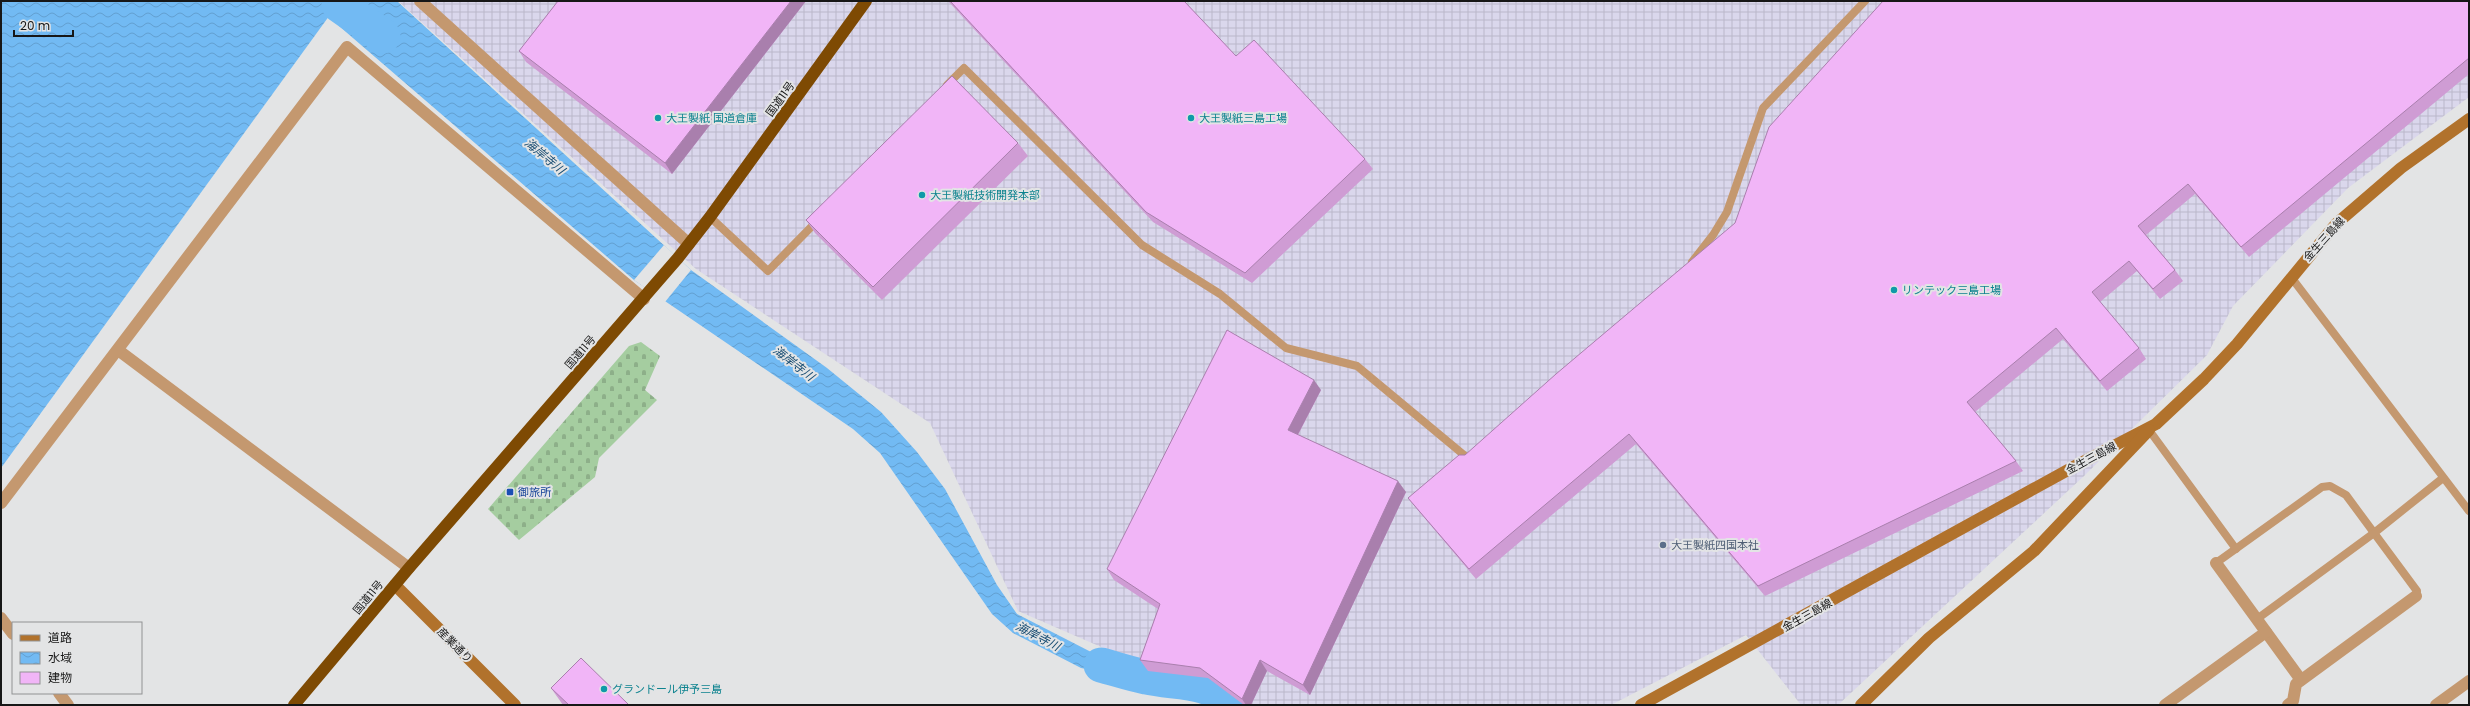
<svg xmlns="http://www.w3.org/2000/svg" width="2470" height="706" font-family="Poppins,'Noto Sans JP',sans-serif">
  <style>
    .industrial { fill: url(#industrial-grid) }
    .cemetery { fill: url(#cemetery-stones) }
    .water { fill: url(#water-waves) }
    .pier { fill: #e3e4e5 }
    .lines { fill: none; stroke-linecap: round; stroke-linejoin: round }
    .river { stroke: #72baf3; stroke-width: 35 }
    .lane { stroke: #c4986f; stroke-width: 8 }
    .street { stroke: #c4986f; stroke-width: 12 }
    .secondary { stroke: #b1722c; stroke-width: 12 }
    .highway { stroke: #7e4a03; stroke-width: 12 }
    .wall { fill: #cf9cd4 }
    .shaded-wall { fill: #a97fad }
    .building { fill: #f1b5f7; stroke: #a97fad }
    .culture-dot { fill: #0f9aa8; stroke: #e3e4e5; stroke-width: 1.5 }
    .transit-dot { fill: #1a4fb4; stroke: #e3e4e5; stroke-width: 1.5 }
    .service-dot { fill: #5c6f8a; stroke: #e3e4e5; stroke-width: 1.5 }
    .labels { text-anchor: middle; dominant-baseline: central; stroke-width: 4; stroke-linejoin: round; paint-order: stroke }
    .street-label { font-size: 11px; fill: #171717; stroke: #e3e4e5 }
    .culture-label { font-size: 11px; fill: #0d838f; stroke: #e3e4e5; text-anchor: start }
    .transit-label { font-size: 11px; fill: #164399; stroke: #e3e4e5; text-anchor: start }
    .service-label { font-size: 11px; fill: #4e5e75; stroke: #e3e4e5; text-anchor: start }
    .water-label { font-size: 12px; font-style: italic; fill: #174c72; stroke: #e3e4e5 }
  </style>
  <defs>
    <pattern id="industrial-grid" width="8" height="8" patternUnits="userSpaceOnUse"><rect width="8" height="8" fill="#dad7ec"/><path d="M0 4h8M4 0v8" fill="none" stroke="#bab8ca"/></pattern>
    <pattern id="cemetery-stones" width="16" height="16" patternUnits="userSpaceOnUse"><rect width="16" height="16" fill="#a5cda0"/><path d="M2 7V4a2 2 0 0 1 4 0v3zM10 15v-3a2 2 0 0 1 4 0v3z" fill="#8daf89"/></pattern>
    <pattern id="water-waves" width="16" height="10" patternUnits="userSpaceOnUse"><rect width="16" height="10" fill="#72baf3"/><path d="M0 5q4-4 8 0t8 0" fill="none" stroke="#629fd0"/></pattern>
  </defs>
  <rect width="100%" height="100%" fill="#e3e4e5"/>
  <path class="industrial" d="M398,1H2469V97L2348,188L2233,306L2207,355L2084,476L1838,705H1801L1746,635L1611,705H1235L1018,611L930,423L696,269Z"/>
  <path class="cemetery" d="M641,342L660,356L645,390L657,400L599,458L595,477L519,540L488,509L629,346Z"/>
  <g class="water">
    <path d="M1,1H340L1,468Z"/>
    <path d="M346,1H397L691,270L827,368L881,412L917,452L945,489L997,585L1017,614L1093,653L1147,663V677L1145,681L1081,668L1013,633L992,614L880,453L853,429L634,280L339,26Z"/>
  </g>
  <path class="pier" d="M664,245L691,270L665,302L634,280Z"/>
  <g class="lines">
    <g class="river">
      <path d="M339,5L383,36"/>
      <path d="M1101,665C1116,669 1131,674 1146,677C1177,684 1209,678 1231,705"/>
    </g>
    <g class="lane">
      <path d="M947,85L964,68L1142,245L1220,294L1286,348L1357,366L1470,460"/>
      <path d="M710,217L768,271L819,219"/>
      <path d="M1692,262L1713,235L1727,212L1763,108L1865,1"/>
      <path d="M2291,277L2469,511"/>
      <path d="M2149,430L2236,549"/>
      <path d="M2216,563L2322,487L2330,486L2346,495L2417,591L2416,596"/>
      <path d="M2257,619L2374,533L2443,478"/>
    </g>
    <g class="street">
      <path d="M420,1L689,244"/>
      <path d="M118,350L409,568"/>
      <path d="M1,503L347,47L644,299"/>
      <path d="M2216,563L2301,680"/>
      <path d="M1,618L13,634"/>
      <path d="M59,693L68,705"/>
      <path d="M2165,705L2266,632"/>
      <path d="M2288,705L2293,701L2296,684L2416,596"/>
      <path d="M2436,705L2469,681"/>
    </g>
    <g class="secondary">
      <path d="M395,585L515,705"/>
      <path d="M1641,705L2077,465L2156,424L2204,379L2237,344L2336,224L2401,168L2469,119"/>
      <path d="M1861,705L1929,638L2034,551L2149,430"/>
    </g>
    <path class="highway" d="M294,705L409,568L678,258L710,217L866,1"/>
  </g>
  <g class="wall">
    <path d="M558,1H806L672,174L526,62L519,51Z"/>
    <path d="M948,1H1184L1236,56L1365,159L1373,169L1252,283L1153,222Z"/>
    <path d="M2469,1V74L2249,257L2195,194L2146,235L2175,270L2183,281L2160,299L2137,271L2100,302L2139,348L2146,359L2107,391L2063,339L1975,412L2016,461L2023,471L1765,596L1636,444L1476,579L1416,508L1408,498L1465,455Z"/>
    <path d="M1018,143L1028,156L882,300L815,233L806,220Z"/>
    <path d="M1321,390L1298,435L1406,492L1310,695L1267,671L1251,705H1244L1208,678L1148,671L1140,660L1158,609L1114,580L1107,569Z"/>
    <path d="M551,688L629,705H563Z"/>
  </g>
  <g class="shaded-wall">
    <path d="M791,1H806L672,174L665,163Z"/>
    <path d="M1314,380L1321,390L1295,440L1288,430Z"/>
    <path d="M1398,481L1406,492L1310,695L1303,685Z"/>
    <path d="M1260,660L1267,671L1251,705H1246L1242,699Z"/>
  </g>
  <g class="building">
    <path d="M558,1H791L665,163L519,51Z"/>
    <path d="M950,1H1184L1236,56L1254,40L1365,159L1245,273L1146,212Z"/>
    <path d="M1883,1H2469V58L2241,247L2188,184L2138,226L2175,270L2153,289L2129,261L2092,292L2139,348L2100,381L2056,328L1967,402L2016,461L1758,586L1629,434L1469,569L1408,498L1459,455H1465L1556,374L1735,223L1769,127Z"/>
    <path d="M952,76L1018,143L873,287L806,220Z"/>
    <path d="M1227,330L1314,380L1288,430L1398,481L1303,685L1260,660L1242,699L1200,668L1140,660L1160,604L1107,569Z"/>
    <path d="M581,658L629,705H569L551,688Z"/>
  </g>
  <g class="culture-dot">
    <circle cx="658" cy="118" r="4"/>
    <circle cx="1191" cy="118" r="4"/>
    <circle cx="922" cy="195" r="4"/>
    <circle cx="1894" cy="290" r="4"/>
    <circle cx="604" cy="689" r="4"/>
  </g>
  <rect class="transit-dot" x="506" y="488" width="8" height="8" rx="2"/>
  <circle class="service-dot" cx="1663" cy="545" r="4"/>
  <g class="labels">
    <g class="street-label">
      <text transform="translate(780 99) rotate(-54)">国道11号</text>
      <text transform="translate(2324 239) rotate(-48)">金生三島線</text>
      <text transform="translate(580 352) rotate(-49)">国道11号</text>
      <text transform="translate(2091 458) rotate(-28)">金生三島線</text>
      <text transform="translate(368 597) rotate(-50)">国道11号</text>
      <text transform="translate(1807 615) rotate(-29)">金生三島線</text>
      <text transform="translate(455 645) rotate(45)">産業通り</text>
    </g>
    <g class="culture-label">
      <text x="666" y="118">大王製紙 国道倉庫</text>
      <text x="1199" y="118">大王製紙三島工場</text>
      <text x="930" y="195">大王製紙技術開発本部</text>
      <text x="1902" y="290">リンテック三島工場</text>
      <text x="612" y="689">グランドール伊予三島</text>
    </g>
    <g class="transit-label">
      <text x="518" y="492">御旅所</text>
    </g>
    <g class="service-label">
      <text x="1671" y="545">大王製紙四国本社</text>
    </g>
    <g class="water-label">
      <text transform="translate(545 156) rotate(40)">海岸寺川</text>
      <text transform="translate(794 363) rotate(38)">海岸寺川</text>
      <text transform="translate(1038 636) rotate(28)">海岸寺川</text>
    </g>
  </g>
  <rect width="2470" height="706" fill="none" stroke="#171717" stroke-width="4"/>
  <rect x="12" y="622" width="130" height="72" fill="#e3e4e5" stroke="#919293"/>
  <rect x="20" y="635" width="20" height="6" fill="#b1722c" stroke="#919293"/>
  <text x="48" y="642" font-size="12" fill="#171717">道路</text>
  <rect x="20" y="652" width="20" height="12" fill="url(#water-waves)" stroke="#919293"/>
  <text x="48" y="662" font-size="12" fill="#171717">水域</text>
  <rect x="20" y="672" width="20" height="12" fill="#f1b5f7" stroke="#919293"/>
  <text x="48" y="682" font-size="12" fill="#171717">建物</text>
  <path d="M14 30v6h59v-6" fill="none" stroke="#171717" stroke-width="2"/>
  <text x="20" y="30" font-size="12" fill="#171717" stroke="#e3e4e5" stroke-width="3" paint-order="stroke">20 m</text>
</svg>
